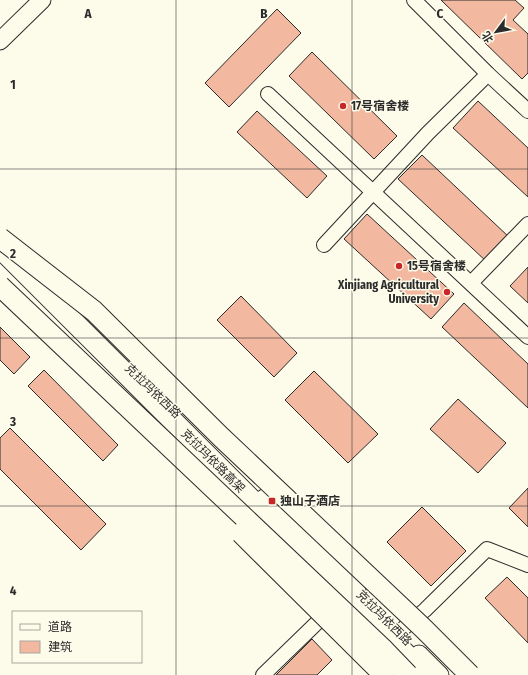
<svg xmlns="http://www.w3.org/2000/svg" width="528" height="675" font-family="'Fira Sans Condensed','Noto Sans SC',sans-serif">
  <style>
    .building { fill: #f2b8a0; stroke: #2b2b2b }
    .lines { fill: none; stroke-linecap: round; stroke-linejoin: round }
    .minor-casing { stroke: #2b2b2b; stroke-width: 16 }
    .major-casing { stroke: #2b2b2b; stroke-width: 19 }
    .highway-casing { stroke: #2b2b2b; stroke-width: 22 }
    .minor { stroke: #fdfbea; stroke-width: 14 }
    .major { stroke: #fdfbea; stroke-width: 17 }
    .highway { stroke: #fdfbea; stroke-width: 20 }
    .highway-bridge-casing { stroke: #2b2b2b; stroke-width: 22; stroke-linecap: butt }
    .highway-bridge { stroke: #fdfbea; stroke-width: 20 }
    .grid { fill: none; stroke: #2b2b2b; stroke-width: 1; stroke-opacity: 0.55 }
    .poi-dot { fill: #c62828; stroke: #fdfbea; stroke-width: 1.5 }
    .labels { text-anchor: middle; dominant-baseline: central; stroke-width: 3; stroke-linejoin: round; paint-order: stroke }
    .poi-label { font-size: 12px; font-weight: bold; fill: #2b2b2b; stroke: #fdfbea; text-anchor: start }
    .street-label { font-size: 12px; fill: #2b2b2b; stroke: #fdfbea }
    .grid-label { font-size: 13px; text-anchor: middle; font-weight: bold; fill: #2b2b2b; stroke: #fdfbea; stroke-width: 3; stroke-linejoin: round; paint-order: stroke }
  </style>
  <rect width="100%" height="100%" fill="#fdfbea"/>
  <g class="building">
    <path d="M441,0H515L524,8L513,20L528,34V73L522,79Z"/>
    <path d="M277,9L301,33L229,107L205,83Z"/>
    <path d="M312,52L397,136L374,159L289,76Z"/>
    <path d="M478,101L528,148V197L453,128Z"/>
    <path d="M257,111L327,176L307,198L237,132Z"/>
    <path d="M422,155L510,238L487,262L398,179Z"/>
    <path d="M367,214L454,294L431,319L344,239Z"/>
    <path d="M528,267V303L510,286Z"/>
    <path d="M241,296L297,353L274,377L217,320Z"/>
    <path d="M464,303L528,364V408L442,327Z"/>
    <path d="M0,327L30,357L14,374L0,360Z"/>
    <path d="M44,370L118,445L103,461L28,386Z"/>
    <path d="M314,371L378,434L348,463L285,400Z"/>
    <path d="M458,399L506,443L478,473L430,429Z"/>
    <path d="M10,428L106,524L81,550L0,469V438Z"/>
    <path d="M528,488V527L509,508Z"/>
    <path d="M422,507L466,551L431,586L387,542Z"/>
    <path d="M507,577L528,598V643L485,598Z"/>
    <path d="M312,639L332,660L317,675H276Z"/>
  </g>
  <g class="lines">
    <defs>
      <g id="minor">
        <path d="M414,0L488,74L528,111"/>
        <path d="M268,94L528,337"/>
        <path d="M324,245L428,133L488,74"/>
        <path d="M471,283L528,224"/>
        <path d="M398,633L425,610L487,549L528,565"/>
        <path d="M263,675L330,610"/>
      </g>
      <g id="major">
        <path d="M0,41L42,0"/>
        <path d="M264,498L299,532L357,591"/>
        <path d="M419,654L440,675"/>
      </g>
      <path id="highway" d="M0,248L427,675"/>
    </defs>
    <use href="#minor" class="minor-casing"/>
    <use href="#major" class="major-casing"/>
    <use href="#highway" class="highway-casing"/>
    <use href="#minor" class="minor"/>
    <use href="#major" class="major"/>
    <use href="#highway" class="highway"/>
    <defs>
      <g id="highway-bridge">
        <path d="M0,238L94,311L221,437L424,629L470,675"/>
        <path d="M0,286L382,648L408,675"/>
        <path d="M241,533L384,675"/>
      </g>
    </defs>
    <use href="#highway-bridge" class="highway-bridge-casing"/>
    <use href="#highway-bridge" class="highway-bridge"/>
  </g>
  <path class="grid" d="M176,0V675M352,0V675M0,169H528M0,338H528M0,506H528"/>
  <g class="poi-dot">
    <circle cx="343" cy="106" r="4"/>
    <circle cx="399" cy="266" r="4"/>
    <circle cx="447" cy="292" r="4"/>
    <rect x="268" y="497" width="8" height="8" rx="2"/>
  </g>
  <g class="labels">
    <g class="poi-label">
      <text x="351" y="106">17号宿舍楼</text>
      <text x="407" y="266">15号宿舍楼</text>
      <text x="439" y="285" text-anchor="end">Xinjiang Agricultural<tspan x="439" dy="14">University</tspan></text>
      <text x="280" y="501">独山子酒店</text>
    </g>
    <g class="street-label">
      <text transform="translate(153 391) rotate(44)">克拉玛依西路</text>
      <text transform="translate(213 461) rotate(45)">克拉玛依路高架</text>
      <text transform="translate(384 618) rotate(45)">克拉玛依西路</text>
    </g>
  </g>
  <g class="grid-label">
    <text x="88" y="18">A</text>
    <text x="264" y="18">B</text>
    <text x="440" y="18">C</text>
    <text x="13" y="89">1</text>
    <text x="13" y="258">2</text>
    <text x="13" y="426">3</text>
    <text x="13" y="595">4</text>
  </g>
  <rect x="12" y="611" width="130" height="52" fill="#fdfbea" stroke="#a9a89e"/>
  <rect x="20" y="624" width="20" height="6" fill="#fdfbea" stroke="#a9a89e"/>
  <text x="48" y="631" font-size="12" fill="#2b2b2b">道路</text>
  <rect x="20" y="641" width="20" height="12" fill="#f2b8a0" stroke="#a9a89e"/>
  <text x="48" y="651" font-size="12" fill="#2b2b2b">建筑</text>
  <g transform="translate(496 32) rotate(238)" stroke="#fdfbea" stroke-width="3" paint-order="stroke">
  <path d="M0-3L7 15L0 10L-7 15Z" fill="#2b2b2b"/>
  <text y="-6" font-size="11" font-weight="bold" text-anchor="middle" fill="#2b2b2b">北</text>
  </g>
</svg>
